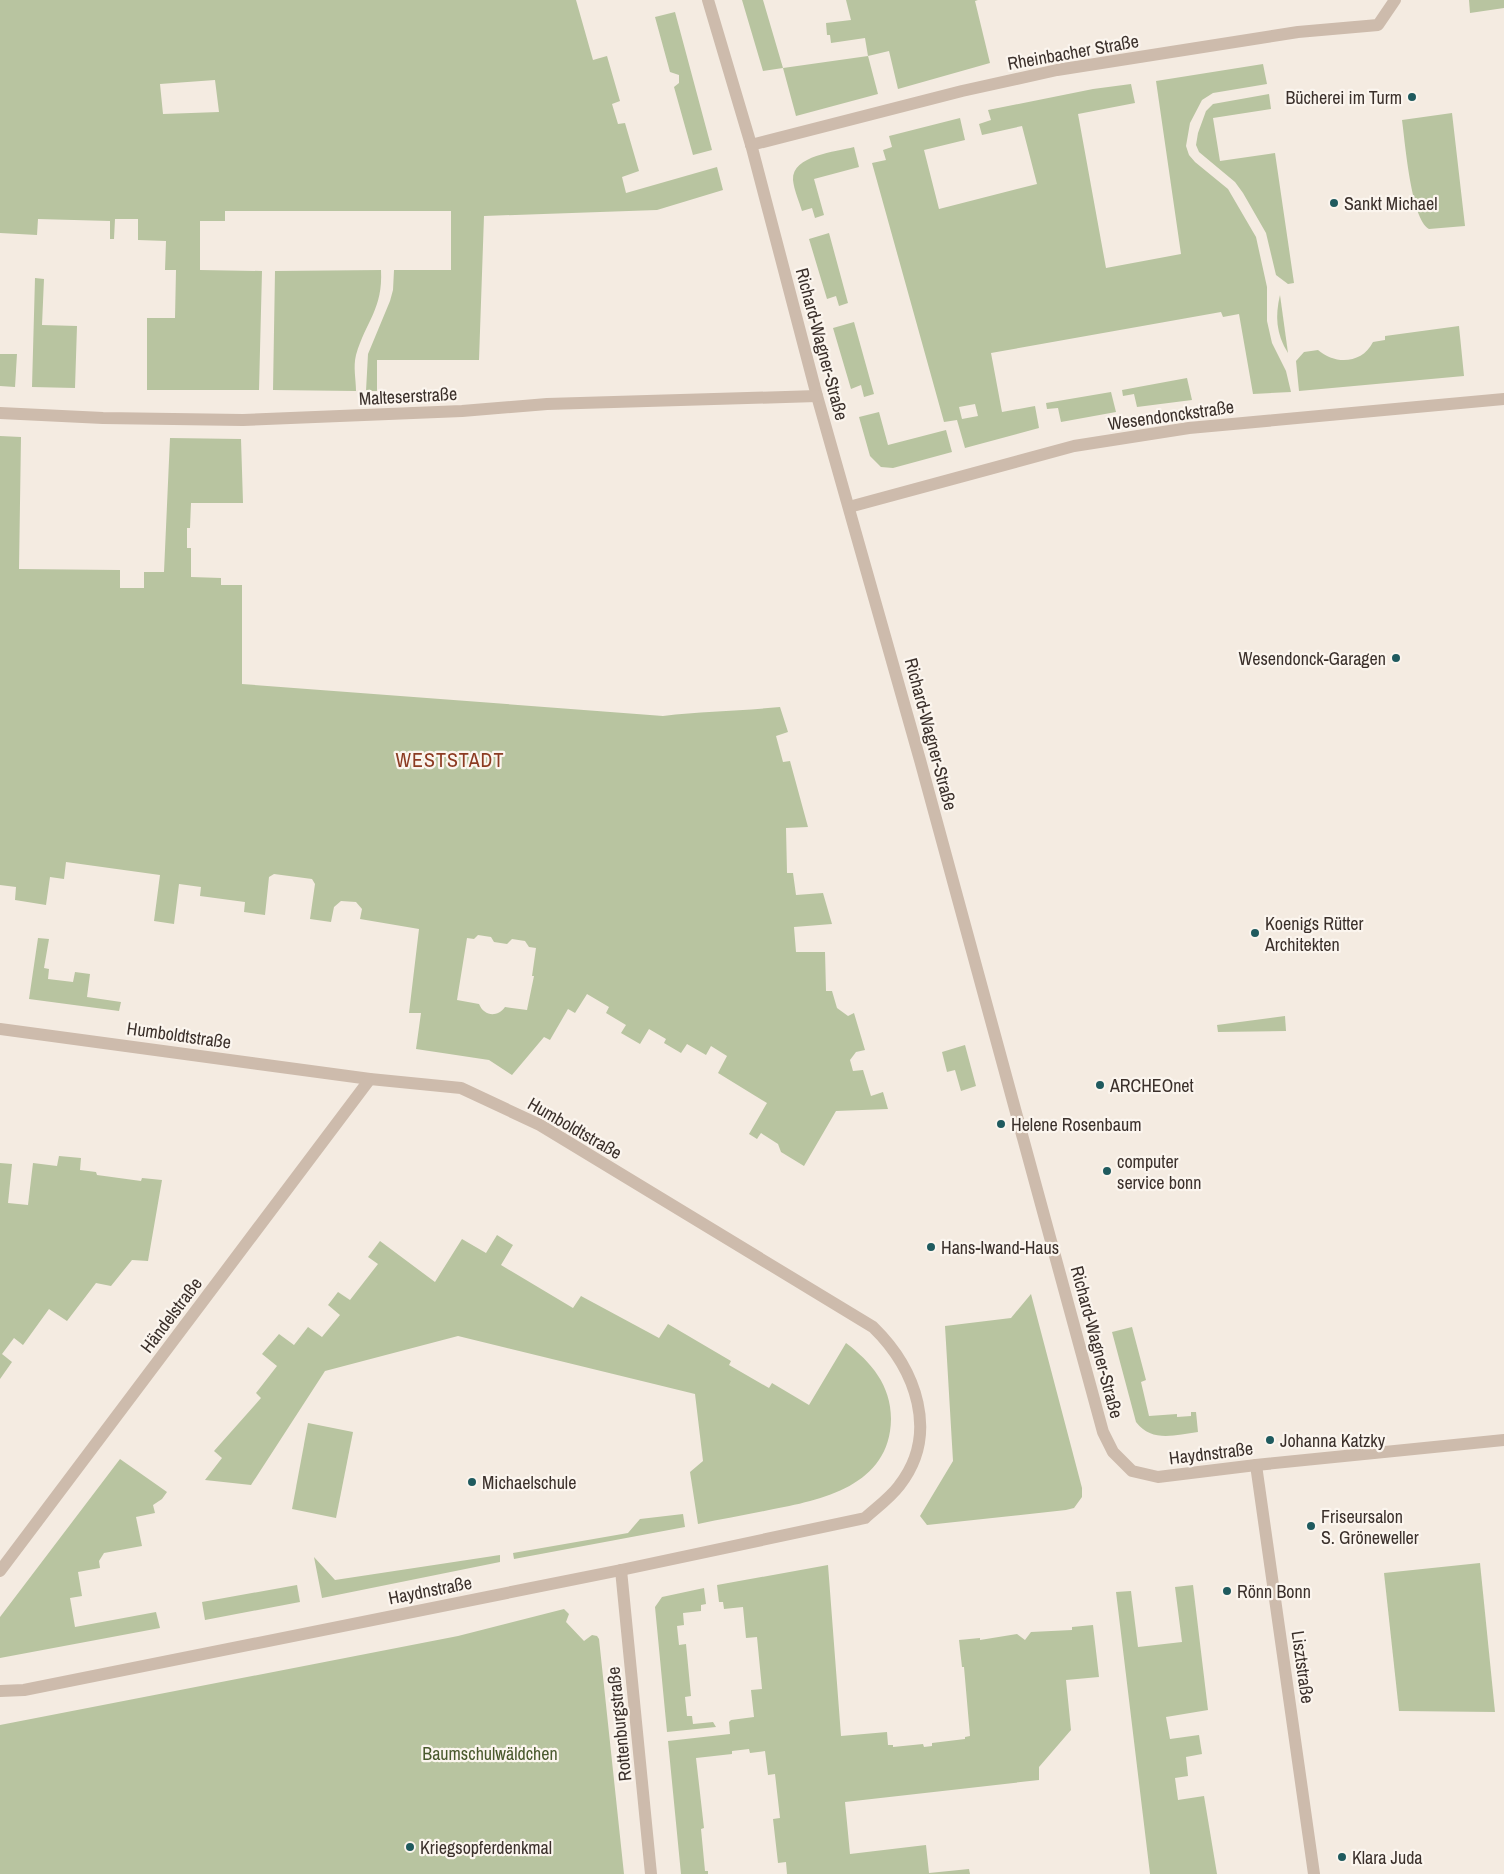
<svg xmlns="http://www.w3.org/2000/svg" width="1504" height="1874" font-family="'Archivo Narrow',sans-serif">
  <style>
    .green { fill: #b8c4a0; fill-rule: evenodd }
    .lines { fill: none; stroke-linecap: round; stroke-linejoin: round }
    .street { stroke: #cdbbac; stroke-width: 12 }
    .poi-dot { fill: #1f5a5e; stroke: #fbf5ee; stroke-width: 2 }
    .labels { text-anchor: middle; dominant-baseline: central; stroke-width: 4.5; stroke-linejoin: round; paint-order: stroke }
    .street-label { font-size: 18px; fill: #3b302b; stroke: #fbf5ee }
    .poi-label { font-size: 18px; fill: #3b302b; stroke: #fbf5ee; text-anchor: start }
    .park-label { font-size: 18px; fill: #4a5a2e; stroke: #fbf5ee }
    .quarter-label { font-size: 20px; letter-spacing: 1px; fill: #8c3b22; stroke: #fbf5ee }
  </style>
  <rect width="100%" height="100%" fill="#f4ebe1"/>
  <g class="green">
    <path d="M0,0H576L593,60L607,56L620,101L612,104L618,124L625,123L639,171L622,177L626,193L717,167L723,190L657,210L484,216L479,360H377V391H366L368,354L390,301L393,290L394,270H451V211H225V221H200V270L262,271L259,390H147V318H175L176,270H165L166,241L138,240V219H115L114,239H110V221L38,219L37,235L0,233ZM215,80L219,112L163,114L160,84Z"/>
    <path d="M742,0H763L783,68L868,56L865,38L831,43L830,35H827L826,23L851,20L846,0H978L975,1L990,63L898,89L889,51L868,56L878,94L796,116L783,68L763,71Z"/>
    <path d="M1469,0H1504V8L1470,13Z"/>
    <path d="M675,12L712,150L693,155L674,87L679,83V75L670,72L655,17Z"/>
    <path d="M1263,64L1267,84L1213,93L1202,100L1190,123L1186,146L1189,155L1195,162L1228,189L1256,237L1267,287V321L1272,343L1286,371L1291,392L1253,394L1239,314L1223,317L1221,312L991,353L1002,412L1035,406L1039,428L965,448L957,420L944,422L872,163L886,160L883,150L892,147L889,136L960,118L965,140L924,150L939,209L1037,184L1022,126L982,135L979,124L991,120L988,110L1093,89L1131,84L1135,103L1078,114L1106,268L1181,254L1156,81ZM975,404L978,416L962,419L959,407Z"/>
    <path d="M1269,94L1271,109L1213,118L1220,161L1275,153L1294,283L1288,284L1276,275L1266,233L1243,193L1235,182L1199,152L1196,145L1198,133L1206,111L1213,104Z"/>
    <path d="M1452,113L1465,226L1429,229C1411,219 1405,141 1402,120Z"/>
    <path d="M854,147L859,167L814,179L824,215L815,218L812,208L802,211C799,201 794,190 793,180C792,155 836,152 854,147Z"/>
    <path d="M829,233L848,303L839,306L836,296L827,299L809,239Z"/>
    <path d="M381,270C383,309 366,321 356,355C353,367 356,379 356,391L273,390L275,271Z"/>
    <path d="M35,278L44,279L42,325L77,326L75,388L32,387Z"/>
    <path d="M1280,295L1288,353C1276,334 1275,316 1280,295Z"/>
    <path d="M854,322L874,394L864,397L861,385L851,389L833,328Z"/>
    <path d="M1459,326L1464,376L1299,391L1296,361L1304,352L1318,350C1335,365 1362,364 1373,342L1385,340V336Z"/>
    <path d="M0,354H17L15,387L0,386Z"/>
    <path d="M1187,378L1192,400L1137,407L1134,394L1123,396L1122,390Z"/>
    <path d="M1111,392L1116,412L1061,422L1058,408L1047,409L1046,403Z"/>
    <path d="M879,412L888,445L946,430L952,452L893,468L881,467L870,456L859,417Z"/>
    <path d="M0,436L21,437L19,569L120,570V588H144V572H164L170,438L241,439L243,503H191L190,528H187V548H191V577L221,578V585H242V684L663,716C702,711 741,711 780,707L788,732L776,736L783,762L790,761L808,827L786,828L787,873H793L796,895L823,893L832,924L794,927L796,952H825L826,991H832L837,1008L848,1016L854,1013L865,1050L856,1052L850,1060L853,1071L863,1070L871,1096L883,1092L888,1109L836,1111L804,1166L781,1152L778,1144L761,1133L757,1139L749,1134L767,1103L718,1073L727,1056L711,1046L706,1055L687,1044L681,1053L664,1043L666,1039L649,1029L640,1044L621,1033L626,1025L606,1013L609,1007L587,994L575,1013L568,1009L550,1040L544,1037L512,1075L489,1060L416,1049L421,1013H409L419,929L360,919L362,909L356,902L341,901L334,907L331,922L310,919L315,884L312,879L274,874L269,877L265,915L244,912L245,902L200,896L201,887L179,884L174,924L154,921L160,875L66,862L64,879L50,877L46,905L15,900L16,887L0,885ZM478,935L491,937L494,942L507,944L512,939L525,941L529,947L536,948L532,976H534L527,1010L505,1007C497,1018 484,1016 479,1004L457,1000L467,938L474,939Z"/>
    <path d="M38,938L49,939L44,968L49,969L48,979L73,982L75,972L90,974L87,997L121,1002L119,1011L29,999Z"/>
    <path d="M1285,1016L1286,1031L1218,1032L1217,1025Z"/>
    <path d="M965,1045L976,1086L961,1091L955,1070L947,1072L942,1052Z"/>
    <path d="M59,1156L81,1158L80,1170L96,1172L97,1175L141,1181L142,1178L162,1180L148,1261L132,1260L111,1286L96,1283L67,1321L49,1309L23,1345L14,1338L2,1354L12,1362L0,1379V1163L12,1164L8,1203L28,1205L33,1163L57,1166Z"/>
    <path d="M497,1235L513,1245L501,1265L573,1308L581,1296L659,1338L668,1324L731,1361L729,1365L769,1388L772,1383L809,1405L846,1343C871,1362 891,1385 891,1419C890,1486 822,1500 769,1510C745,1515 722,1519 698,1524L690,1472L703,1461L695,1394L458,1336L325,1371L251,1485L205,1480L222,1458L214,1451L261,1398L256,1393L277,1366L262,1354L279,1334L294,1345L308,1327L322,1337L340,1315L328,1305L338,1292L350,1300L378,1264L368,1257L380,1241L435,1282L462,1239L486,1253Z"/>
    <path d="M1031,1294L1082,1488V1497L1074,1508L1066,1510L927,1525L920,1516L953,1461L945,1326L1011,1318Z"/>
    <path d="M1132,1327L1146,1380L1141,1382L1149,1416L1177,1414V1417L1191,1416V1412H1196L1198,1432C1175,1435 1152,1443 1136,1422L1112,1332Z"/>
    <path d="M308,1423L353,1432L336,1518L292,1509Z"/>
    <path d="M120,1459L167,1492L162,1499L153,1505L155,1513L136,1517L142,1546L104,1553L99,1561L100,1568L78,1572L82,1596L70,1598L75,1627L156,1612L160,1628L0,1658V1617Z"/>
    <path d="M683,1514L685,1527L514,1559L513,1553L628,1533L640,1519Z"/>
    <path d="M500,1555V1562L322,1598L314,1557L335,1580Z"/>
    <path d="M1480,1563L1495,1712L1399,1711L1384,1573Z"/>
    <path d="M828,1565L841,1736L887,1732L888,1745H893V1747L923,1744L924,1747L932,1746V1743L965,1739V1737L970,1736L964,1667H962L959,1640L980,1638V1640L1017,1634L1025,1640L1031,1632L1072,1630V1627L1093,1625L1099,1677L1066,1680L1071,1730L1039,1767V1780L845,1802L850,1854L926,1845L929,1873L969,1869L970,1874H787L786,1862L778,1863L773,1819L780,1818L775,1774L768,1775L765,1751L750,1753L749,1749L732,1751V1754L696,1758L704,1828L701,1829L705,1871H708V1874H681L668,1741L730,1734L729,1722L731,1720L754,1717L751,1690L762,1689L757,1637L746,1638L743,1607L724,1609L723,1602H719L717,1585Z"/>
    <path d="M297,1585L300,1602L205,1620L202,1602Z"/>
    <path d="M1193,1585L1208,1710L1166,1717L1170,1739L1199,1735L1202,1754L1186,1757L1188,1776L1175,1778L1178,1800L1204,1796L1217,1874H1150L1116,1592L1131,1591L1138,1647L1182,1642L1175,1587Z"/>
    <path d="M704,1588L706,1604L701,1605V1611L683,1613L684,1625L677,1626L679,1645L686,1644L691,1696L685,1697L687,1716H692L693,1724L713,1722L716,1727L667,1732L655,1607L662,1597Z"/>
    <path d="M564,1609L569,1614L566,1622L584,1641L592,1635L597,1636L599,1639L624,1874H0V1725L458,1636Z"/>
  </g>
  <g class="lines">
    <g class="street">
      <path d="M708,0L752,148L817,396L920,760L1103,1432L1113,1452L1132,1471L1158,1477L1256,1465L1504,1440"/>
      <path d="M751,145L962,91L1057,70L1298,32L1378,25L1395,0"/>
      <path d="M0,413L103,418L243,420L462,411L547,404L817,396"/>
      <path d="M849,507L1074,446L1189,428L1504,399"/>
      <path d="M0,1029L370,1079L461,1088L540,1125L873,1327C916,1369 940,1434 899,1486C890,1498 876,1508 865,1518L621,1570L24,1690L0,1691"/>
      <path d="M1256,1465L1314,1874"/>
      <path d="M621,1570L651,1874"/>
      <path d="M0,1571L370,1079"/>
    </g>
  </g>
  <g class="poi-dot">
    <circle cx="1412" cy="97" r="5"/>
    <circle cx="1334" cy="203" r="5"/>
    <circle cx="1396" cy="658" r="5"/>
    <circle cx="1255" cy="933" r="5"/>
    <circle cx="1100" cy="1085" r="5"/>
    <circle cx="1001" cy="1124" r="5"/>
    <circle cx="1107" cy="1171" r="5"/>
    <circle cx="931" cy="1247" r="5"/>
    <circle cx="1270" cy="1440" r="5"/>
    <circle cx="472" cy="1482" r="5"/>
    <circle cx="1311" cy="1526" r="5"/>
    <circle cx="1227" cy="1591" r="5"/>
    <circle cx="410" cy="1847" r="5"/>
    <circle cx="1342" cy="1857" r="5"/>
  </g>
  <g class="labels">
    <g class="street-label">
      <text transform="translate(1073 52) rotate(-10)">Rheinbacher Straße</text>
      <text transform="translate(822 344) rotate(75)">Richard-Wagner-Straße</text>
      <text transform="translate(408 396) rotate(-3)">Malteserstraße</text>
      <text transform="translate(1171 415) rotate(-8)">Wesendonckstraße</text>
      <text transform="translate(931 734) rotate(75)">Richard-Wagner-Straße</text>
      <text transform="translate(179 1035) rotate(8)">Humboldtstraße</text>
      <text transform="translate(575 1128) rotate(30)">Humboldtstraße</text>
      <text transform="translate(171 1315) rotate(-53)">Händelstraße</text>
      <text transform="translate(1097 1342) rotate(75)">Richard-Wagner-Straße</text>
      <text transform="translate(1211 1453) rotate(-7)">Haydnstraße</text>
      <text transform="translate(430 1590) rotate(-11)">Haydnstraße</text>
      <text transform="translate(1303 1667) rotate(82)">Lisztstraße</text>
      <text transform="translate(619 1724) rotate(-96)">Rottenburgstraße</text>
    </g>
    <g class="poi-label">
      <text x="1402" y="97" text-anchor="end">Bücherei im Turm</text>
      <text x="1344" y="203">Sankt Michael</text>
      <text x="1386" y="658" text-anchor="end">Wesendonck-Garagen</text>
      <text x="1265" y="923">Koenigs Rütter<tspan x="1265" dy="21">Architekten</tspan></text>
      <text x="1110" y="1085">ARCHEOnet</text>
      <text x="1011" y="1124">Helene Rosenbaum</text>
      <text x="1117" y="1161">computer<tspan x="1117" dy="21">service bonn</tspan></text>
      <text x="941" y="1247">Hans-Iwand-Haus</text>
      <text x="1280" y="1440">Johanna Katzky</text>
      <text x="482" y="1482">Michaelschule</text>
      <text x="1321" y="1516">Friseursalon<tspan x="1321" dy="21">S. Gröneweller</tspan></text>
      <text x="1237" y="1591">Rönn Bonn</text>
      <text x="420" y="1847">Kriegsopferdenkmal</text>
      <text x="1352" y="1857">Klara Juda</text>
    </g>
    <g class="park-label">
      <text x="490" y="1753">Baumschulwäldchen</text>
    </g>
    <g class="quarter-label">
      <text x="450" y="759">WESTSTADT</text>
    </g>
  </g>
</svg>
